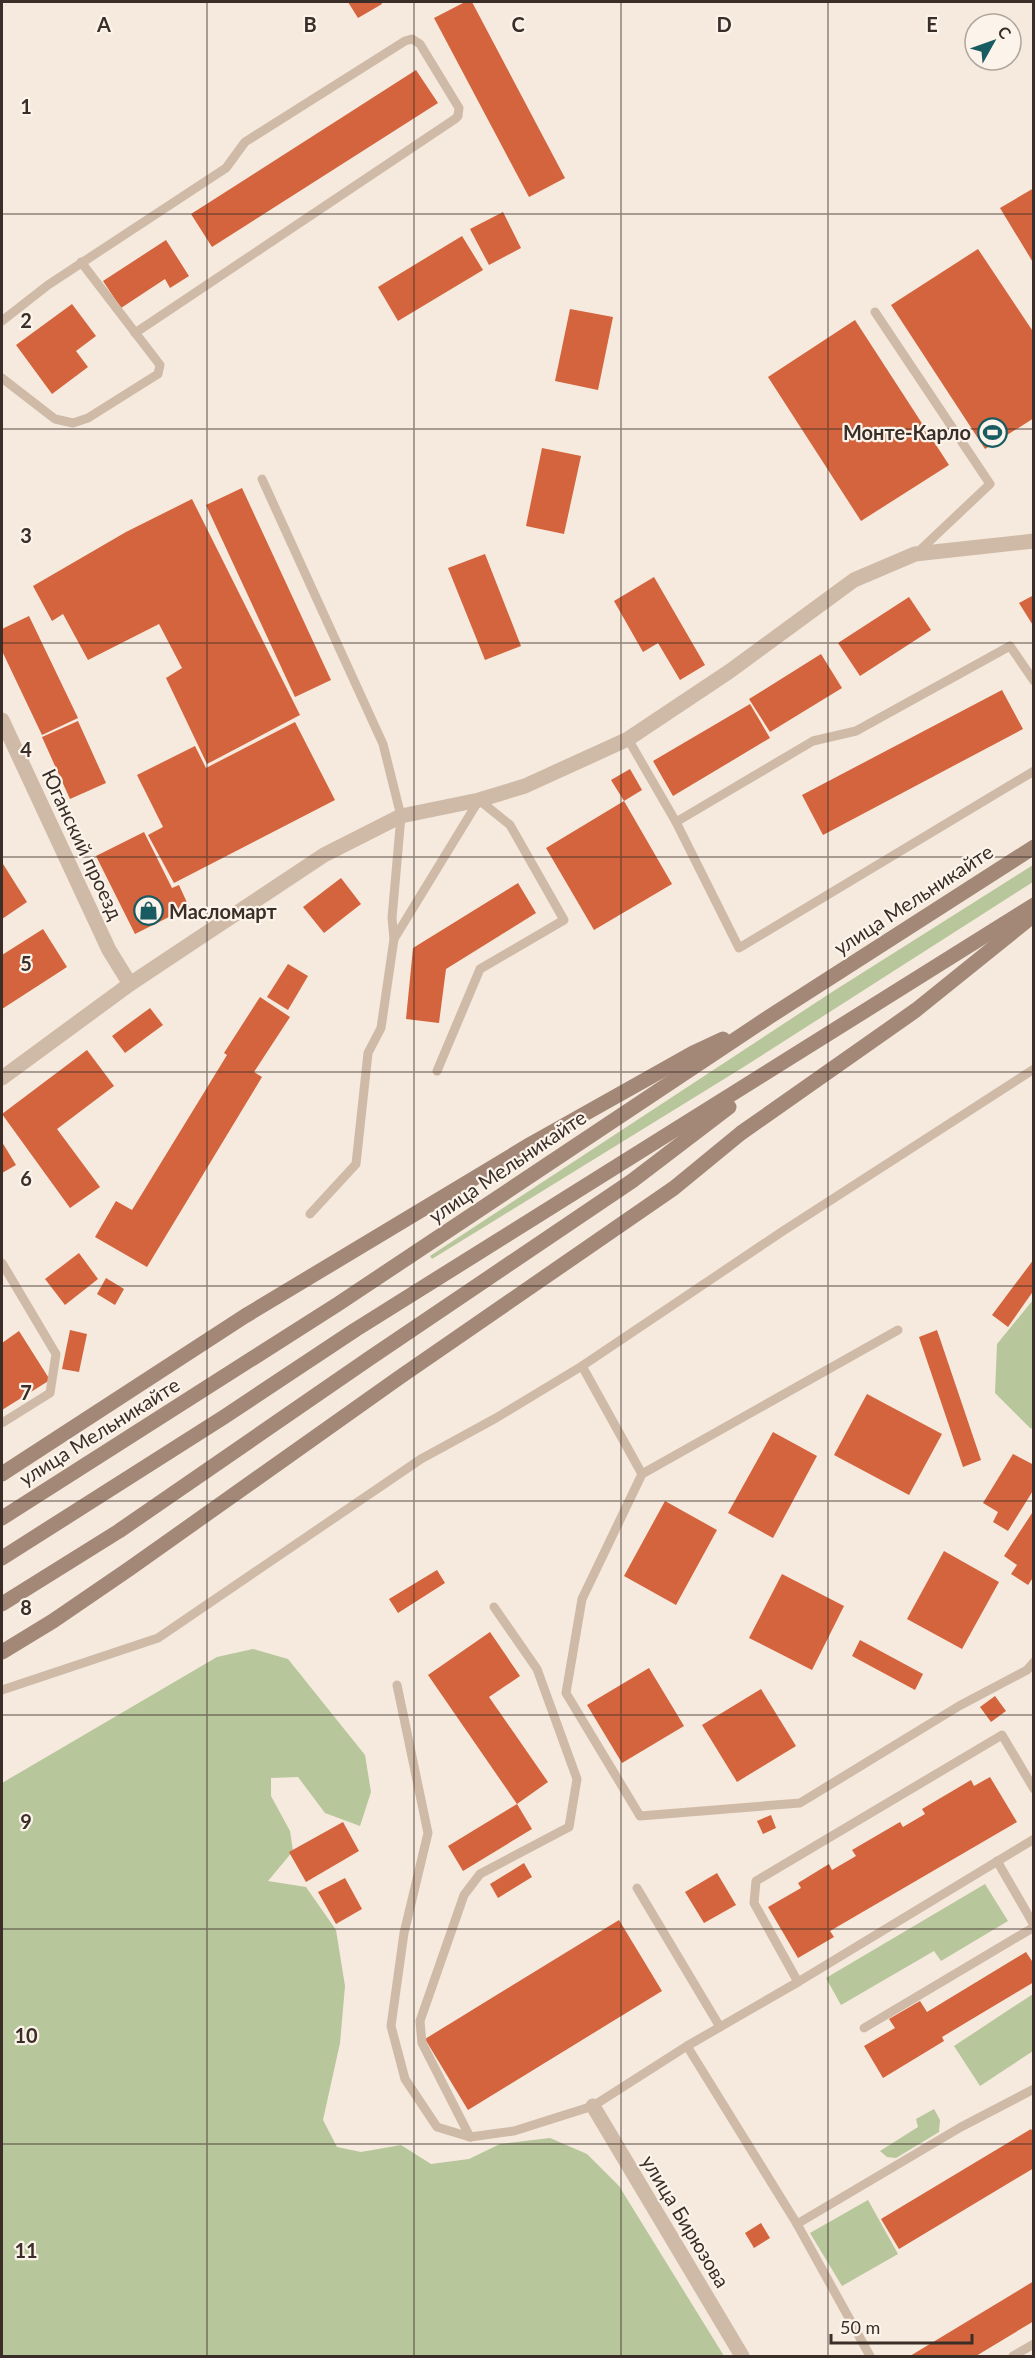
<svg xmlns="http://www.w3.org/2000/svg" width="1035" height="2358" font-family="Lato,sans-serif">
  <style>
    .green { fill: #b7c69b }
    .building { fill: #d3643d }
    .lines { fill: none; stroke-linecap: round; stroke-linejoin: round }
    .lane { stroke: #cfbaa7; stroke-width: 9 }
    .street { stroke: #cfbaa7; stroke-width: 15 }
    .secondary { stroke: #a38878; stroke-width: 15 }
    .grid { fill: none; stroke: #3b2e28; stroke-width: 1.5; stroke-opacity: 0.55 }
    .labels { text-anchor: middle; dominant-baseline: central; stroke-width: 4.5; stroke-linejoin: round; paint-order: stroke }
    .poi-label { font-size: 20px; font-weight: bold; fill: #3b2e28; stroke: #fcf4ea; text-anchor: end }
    .street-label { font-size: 20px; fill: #3b2e28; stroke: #fcf4ea }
    .grid-label { font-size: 20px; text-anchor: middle; font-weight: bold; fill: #3b2e28; stroke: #fcf4ea; stroke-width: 4.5; stroke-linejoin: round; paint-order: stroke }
  </style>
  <rect width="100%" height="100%" fill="#f5eadd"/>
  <g class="green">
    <path d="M1033,865V882L742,1068L432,1259L430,1256L832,992Z"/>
    <path d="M1033,1300V1429L1030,1428L995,1393L997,1344Z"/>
    <path d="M253,1649L288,1659L365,1755L371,1792L360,1826L325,1813L298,1777L271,1778V1796L290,1831L293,1851L268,1881L306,1887L336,1930L345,1986L340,2043L323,2120L337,2147L361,2152L401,2145L431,2164L469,2159L500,2144L550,2138L587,2154L619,2186L724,2356H2V1783L217,1657Z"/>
    <path d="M985,1884L1008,1921L941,1961L934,1951L841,2005L826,1978Z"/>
    <path d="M1033,1994V2051L980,2086L954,2046Z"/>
    <path d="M934,2109L940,2120L939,2132L896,2158L887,2157L880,2151L918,2127L916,2119Z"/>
    <path d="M868,2200L898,2254L842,2286L810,2233Z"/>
  </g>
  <g class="building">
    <path d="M348,2H381L382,4L358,18Z"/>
    <path d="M465,2H472L565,178L529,197L434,18Z"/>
    <path d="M416,70L438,103L212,247L191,214Z"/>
    <path d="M1034,188V264L1000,208Z"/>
    <path d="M503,212L521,248L489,265L470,229Z"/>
    <path d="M462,236L483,270L398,321L378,287Z"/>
    <path d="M166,240L189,276L170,288L165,279L121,308L103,281Z"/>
    <path d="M978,249L1034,333V418L985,449L891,305Z"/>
    <path d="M72,304L96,336L76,351L88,367L52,394L16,345Z"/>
    <path d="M570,309L613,317L598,390L555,381Z"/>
    <path d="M855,320L949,465L861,521L768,377Z"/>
    <path d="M542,448L581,456L564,534L526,526Z"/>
    <path d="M242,488L331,680L295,697L206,505Z"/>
    <path d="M192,499L300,715L207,764L166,678L182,668L159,624L88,660L63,614L52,621L33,586L126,532Z"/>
    <path d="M485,554L521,646L485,660L448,568Z"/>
    <path d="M654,577L705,665L680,680L658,643L643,652L614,601Z"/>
    <path d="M1034,595V627L1019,603Z"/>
    <path d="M909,597L931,630L860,676L838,643Z"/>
    <path d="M29,616L78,718L42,735L2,651V629Z"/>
    <path d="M821,654L842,688L770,732L749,699Z"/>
    <path d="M1002,690L1023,729L823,835L802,795Z"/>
    <path d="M750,704L770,738L673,796L653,761Z"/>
    <path d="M78,721L106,783L70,799L42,737Z"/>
    <path d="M295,722L335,800L174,883L148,835L163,827L137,775L195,746L206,768Z"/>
    <path d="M630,769L642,790L624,801L611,780Z"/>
    <path d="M624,801L672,884L594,930L546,848Z"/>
    <path d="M144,832L172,888L179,885L189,907L135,934L96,856Z"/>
    <path d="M3,864L27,902L2,919V865Z"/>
    <path d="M341,878L361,904L324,933L303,907Z"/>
    <path d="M518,883L536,913L446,969L439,1023L406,1019L413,948Z"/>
    <path d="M43,929L67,967L2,1009V955Z"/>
    <path d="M288,964L308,976L288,1010L267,997Z"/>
    <path d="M260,997L290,1017L254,1072L262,1077L147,1267L95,1237L116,1201L132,1210L227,1055L224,1053Z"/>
    <path d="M150,1008L163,1025L125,1053L112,1036Z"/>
    <path d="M87,1050L114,1086L57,1129L100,1187L70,1208L2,1114Z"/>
    <path d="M2,1142L16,1165L2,1173Z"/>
    <path d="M79,1253L98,1279L65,1305L45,1279Z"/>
    <path d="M1034,1259V1290L1008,1327L992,1315Z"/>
    <path d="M106,1278L124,1289L115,1305L97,1294Z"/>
    <path d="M70,1330L87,1334L79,1372L62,1369Z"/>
    <path d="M937,1330L981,1460L963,1467L919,1337Z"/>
    <path d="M19,1331L50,1380L2,1410V1343Z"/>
    <path d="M867,1394L942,1434L909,1495L834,1455Z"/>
    <path d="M773,1432L817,1456L773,1538L728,1513Z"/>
    <path d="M1013,1454L1034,1465V1489L1008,1531L993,1522L998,1512L983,1503Z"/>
    <path d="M665,1501L717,1530L676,1605L624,1576Z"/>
    <path d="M1034,1510V1576L1028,1585L1011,1574L1017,1565L1004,1556Z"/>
    <path d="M944,1551L999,1582L962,1649L907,1619Z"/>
    <path d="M437,1570L445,1583L398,1613L389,1599Z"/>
    <path d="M782,1574L844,1606L812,1670L749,1638Z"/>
    <path d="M490,1632L520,1676L489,1697L548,1782L517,1804L428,1675Z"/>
    <path d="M860,1640L923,1674L915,1690L852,1656Z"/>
    <path d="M649,1668L684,1726L622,1763L587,1705Z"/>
    <path d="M761,1689L796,1746L737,1782L702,1725Z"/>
    <path d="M995,1696L1006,1711L991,1722L980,1707Z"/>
    <path d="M990,1777L1017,1822L830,1931L834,1937L798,1958L768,1907L801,1888L798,1883L829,1864L832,1870L856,1856L852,1850L900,1822L903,1827L925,1814L922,1809L971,1780L974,1786Z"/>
    <path d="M517,1804L532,1829L463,1871L448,1846Z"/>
    <path d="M771,1815L776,1828L763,1834L757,1821Z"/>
    <path d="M343,1822L359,1851L306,1882L289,1852Z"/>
    <path d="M524,1863L532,1877L498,1898L490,1884Z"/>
    <path d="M717,1873L736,1905L704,1923L685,1892Z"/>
    <path d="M345,1878L362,1909L336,1924L318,1892Z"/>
    <path d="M619,1920L662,1991L468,2110L425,2039Z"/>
    <path d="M1026,1952L1034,1964V1982L942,2037L944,2041L883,2078L864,2046L895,2028L889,2019L920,2001L927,2012Z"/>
    <path d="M1031,2129L1034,2133V2168L899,2249L881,2219Z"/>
    <path d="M761,2223L770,2238L754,2248L745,2233Z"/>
    <path d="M1034,2281V2321L976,2356H910Z"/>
  </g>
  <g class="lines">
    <g class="lane">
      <path d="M875,312L990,484L917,553"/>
      <path d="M2,321L48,285L226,168L245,142L405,41L412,39L420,44L459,108L458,116L455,119L135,333"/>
      <path d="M2,378L55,419L73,423L88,418L158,374L160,365L81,262"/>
      <path d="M262,479L383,744L401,816L392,918L394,939"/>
      <path d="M628,739L676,822L813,741L856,731L1010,646L1034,681"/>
      <path d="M676,822L739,948L1034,771"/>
      <path d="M310,1214L356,1164L368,1053L381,1028L394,939L479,800L510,825L564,920L480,969L437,1071"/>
      <path d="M2,1263L56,1354L50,1393L2,1423"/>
      <path d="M898,1330L642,1474L582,1599L566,1693L640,1816L800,1803L959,1706L1027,1670L1034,1662"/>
      <path d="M582,1366L642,1474"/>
      <path d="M397,1685L428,1833L404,1933L391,2026L405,2079L437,2127L470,2137L514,2131L593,2106L687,2046"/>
      <path d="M2,1690L158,1638L421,1459L496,1418L582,1366L783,1231L1034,1069"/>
      <path d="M997,1861L1034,1925"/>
      <path d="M637,1888L720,2027"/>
      <path d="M798,1982L1034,1839"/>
      <path d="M864,2028L1034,1927"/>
      <path d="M470,2137L422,2043L420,2021L464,1895L480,1874L569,1827L577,1779L537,1669L494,1607"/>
      <path d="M797,2224L687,2046L798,1982L754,1903L756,1881L1002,1735L1034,1789"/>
      <path d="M870,2356L797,2224L961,2127L1034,2089"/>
      <path d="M1013,2356L1034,2344"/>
    </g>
    <g class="street">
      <path d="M2,720L109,950L130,984"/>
      <path d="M2,1078L130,984L324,855L401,816L479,800L525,786L628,739L730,671L854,580L915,554L1034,541"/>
      <path d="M593,2106L742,2356"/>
    </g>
    <g class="secondary">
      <path d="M2,1474L245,1316L531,1144L693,1053L723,1039"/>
      <path d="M2,1518L338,1304L769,1017L1034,847"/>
      <path d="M2,1558L224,1417L355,1330L1034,905"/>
      <path d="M2,1604L119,1531L370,1358L632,1181L729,1107"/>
      <path d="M2,1652L53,1621L129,1569L400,1377L674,1188L741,1133L916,1010L1034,915"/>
    </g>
  </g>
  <path class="grid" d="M207,2V2356M414,2V2356M621,2V2356M828,2V2356M2,214H1034M2,429H1034M2,643H1034M2,857H1034M2,1072H1034M2,1286H1034M2,1501H1034M2,1715H1034M2,1929H1034M2,2144H1034"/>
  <defs>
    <symbol id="stadium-ring" viewBox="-11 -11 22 22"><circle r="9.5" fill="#fcf4ea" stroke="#185b61" stroke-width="1.5"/><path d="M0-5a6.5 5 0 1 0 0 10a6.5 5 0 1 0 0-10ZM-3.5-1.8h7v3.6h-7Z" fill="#185b61"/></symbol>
    <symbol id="shop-ring" viewBox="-11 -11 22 22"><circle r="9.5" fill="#fcf4ea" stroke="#185b61" stroke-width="1.5"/><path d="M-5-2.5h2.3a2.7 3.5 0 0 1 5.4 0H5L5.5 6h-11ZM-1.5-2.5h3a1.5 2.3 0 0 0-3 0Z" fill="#185b61"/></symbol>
  </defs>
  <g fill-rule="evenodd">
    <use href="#stadium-ring" x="976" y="416" width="33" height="33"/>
    <use href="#shop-ring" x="132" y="894" width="33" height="33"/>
  </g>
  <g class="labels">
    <g class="poi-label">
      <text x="971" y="432">Монте-Карло</text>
      <text x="169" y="911" text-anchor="start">Масломарт</text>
    </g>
    <g class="street-label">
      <text transform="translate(83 844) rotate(65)">Юганский проезд</text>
      <text transform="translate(913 899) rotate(-33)">улица Мельникайте</text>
      <text transform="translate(507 1166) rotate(-34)">улица Мельникайте</text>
      <text transform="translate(99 1431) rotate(-32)">улица Мельникайте</text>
      <text transform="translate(686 2221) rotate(59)">улица Бирюзова</text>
    </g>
  </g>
  <g class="grid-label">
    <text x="104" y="32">A</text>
    <text x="310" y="32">B</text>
    <text x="518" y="32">C</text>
    <text x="724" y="32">D</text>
    <text x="932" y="32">E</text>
    <text x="26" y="114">1</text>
    <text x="26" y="328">2</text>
    <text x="26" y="543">3</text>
    <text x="26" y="757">4</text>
    <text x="26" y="971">5</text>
    <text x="26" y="1186">6</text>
    <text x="26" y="1400">7</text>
    <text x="26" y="1615">8</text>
    <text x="26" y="1829">9</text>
    <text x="26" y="2043">10</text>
    <text x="26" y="2258">11</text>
  </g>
  <rect width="1035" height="2358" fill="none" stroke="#3b2e28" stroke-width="6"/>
  <g transform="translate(993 42) rotate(50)"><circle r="28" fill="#fcf4ea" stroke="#afa59c" stroke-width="1.5"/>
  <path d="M0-4.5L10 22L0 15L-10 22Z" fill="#185b61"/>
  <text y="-9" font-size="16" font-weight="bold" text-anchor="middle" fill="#3b2e28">С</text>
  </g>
  <path d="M831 2334v9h141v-9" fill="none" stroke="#3b2e28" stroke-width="3"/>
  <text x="840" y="2334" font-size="18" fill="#3b2e28" stroke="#fcf4ea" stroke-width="4.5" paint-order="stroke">50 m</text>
</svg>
